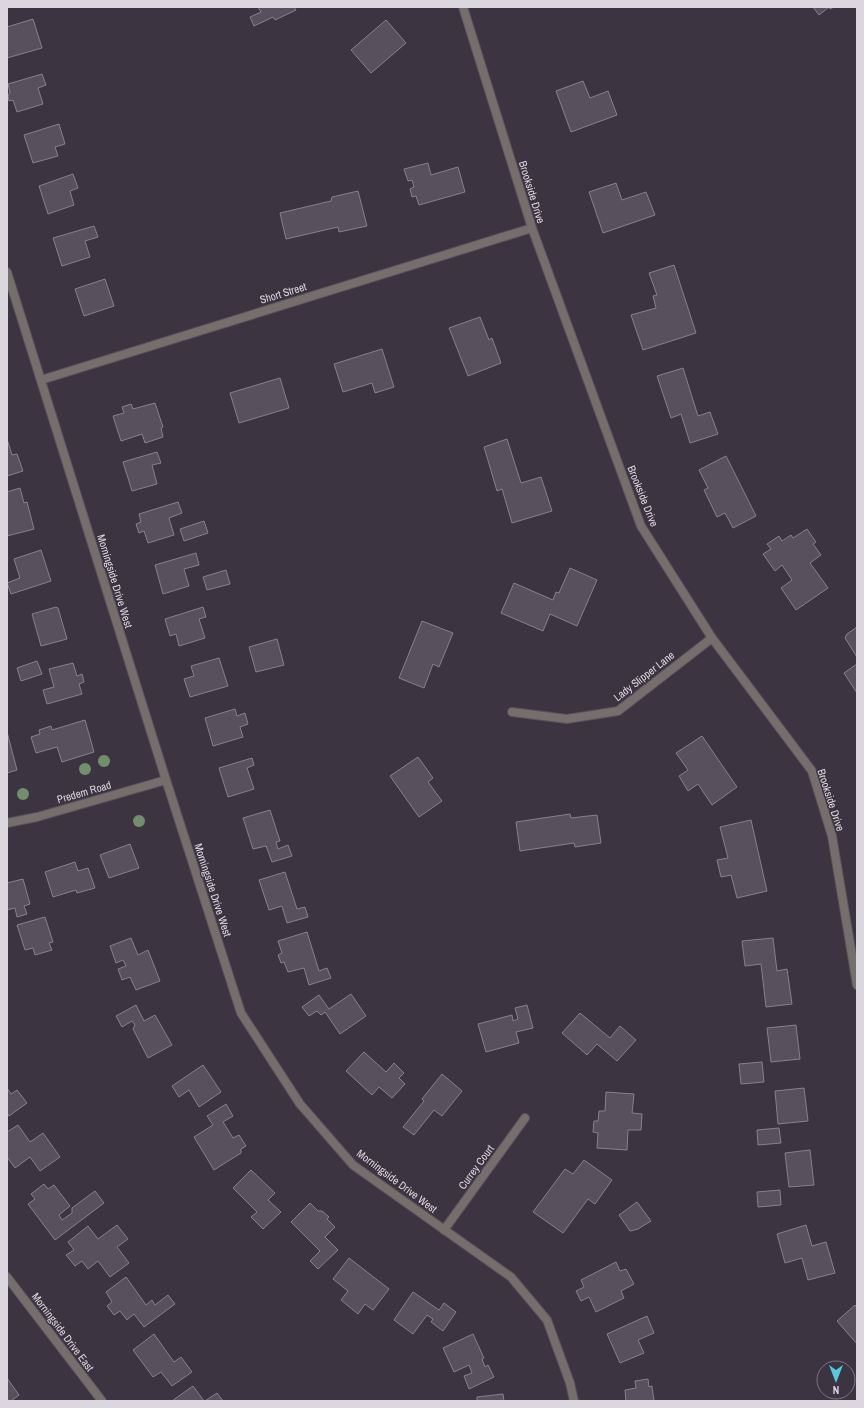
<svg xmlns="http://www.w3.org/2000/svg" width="864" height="1408" font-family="'Archivo Narrow',sans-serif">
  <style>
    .building { fill: #59505e; stroke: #89808f }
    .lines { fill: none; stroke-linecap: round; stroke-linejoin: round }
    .street-casing { stroke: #59515d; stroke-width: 10 }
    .street { stroke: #756e6a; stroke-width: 8 }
    .tree { fill: #718f6a }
    .labels { text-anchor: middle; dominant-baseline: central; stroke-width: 3; stroke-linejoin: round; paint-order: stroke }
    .street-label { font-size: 11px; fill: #dcd7df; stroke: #3c3441 }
  </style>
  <rect width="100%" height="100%" fill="#3c3441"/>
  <g class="building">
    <path d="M258,7H294L296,10L275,20L273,17L254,26L250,17L261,12Z"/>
    <path d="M813,7H834L830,9L829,7L819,15Z"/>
    <path d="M33,19L42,48L7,58V27Z"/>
    <path d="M386,20L406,43L371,73L351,50Z"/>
    <path d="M42,74L46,85L38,88L43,104L17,112L13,100L9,101L8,96L10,92L8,84Z"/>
    <path d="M583,81L590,98L608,91L617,115L571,132L556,91Z"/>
    <path d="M59,124L65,144L55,147L58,156L33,163L24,135Z"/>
    <path d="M428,163L431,175L458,167L465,192L419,205L416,196L412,197L410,189L414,187L412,180L408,181L404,169Z"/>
    <path d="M73,174L78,188L70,191L74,205L48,214L39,186Z"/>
    <path d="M616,183L622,200L646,192L655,215L603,233L589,192Z"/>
    <path d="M358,191L367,226L339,232L338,227L286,239L280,213L331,201L332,197Z"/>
    <path d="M94,226L98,237L85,241L90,257L62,266L53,238Z"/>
    <path d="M674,265L696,333L643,350L631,315L656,308L653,296L657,295L649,273Z"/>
    <path d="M105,279L114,306L84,316L75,289Z"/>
    <path d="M480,317L489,340L492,338L501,363L468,376L449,328Z"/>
    <path d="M382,349L394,387L375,393L372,383L343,392L334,364Z"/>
    <path d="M683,368L698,416L710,412L718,434L690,443L681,414L671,418L657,376Z"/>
    <path d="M280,378L289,408L239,423L230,393Z"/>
    <path d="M155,403L163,427L161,428L163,437L145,443L142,434L121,441L113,416L124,413L122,407L131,404L133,409Z"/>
    <path d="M7,439L12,455L17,454L23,471L7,476Z"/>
    <path d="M507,439L521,483L541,477L552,511L512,523L502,489L497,491L484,447Z"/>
    <path d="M157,452L161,463L152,465L157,484L132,491L123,462Z"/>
    <path d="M726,456L756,516L733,528L725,513L717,517L704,490L708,488L699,470Z"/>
    <path d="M20,488L24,503L27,502L34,529L7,536V492Z"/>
    <path d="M178,502L182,513L169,518L174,535L148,543L144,531L139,533L136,524L141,522L139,514Z"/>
    <path d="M204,521L208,533L184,541L180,529Z"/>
    <path d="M807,529L816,542L813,544L821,555L810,563L828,588L796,610L781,588L792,580L782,565L775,571L763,554L771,549L767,544L779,536L782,541L791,535L793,538Z"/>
    <path d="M41,550L51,581L11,594L7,583L20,578L14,559Z"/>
    <path d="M196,553L199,565L184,569L189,586L163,594L155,565Z"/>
    <path d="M570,568L597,580L577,626L550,614L543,631L501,613L514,583L553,600L556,592L559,593Z"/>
    <path d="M226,570L230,584L207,590L203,577Z"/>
    <path d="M56,607L58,608L67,639L41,646L32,614Z"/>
    <path d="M203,607L206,617L199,619L205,638L179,646L176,634L170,636L165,619Z"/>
    <path d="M422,621L453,633L439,667L433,664L424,688L399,678Z"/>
    <path d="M857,627V657L845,638L847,634Z"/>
    <path d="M277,639L284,665L256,672L249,647Z"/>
    <path d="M219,658L228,686L190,697L184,679L194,676L191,666Z"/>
    <path d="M37,661L42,674L21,681L17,668Z"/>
    <path d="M73,663L77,676L82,674L84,682L79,684L82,694L47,704L43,690L54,687L49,669Z"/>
    <path d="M857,664V693L844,673Z"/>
    <path d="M235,709L237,716L245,713L248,724L240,727L243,737L213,746L205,718Z"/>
    <path d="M85,720L94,752L62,762L57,747L36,753L31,737L40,734L39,730L51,726L52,730Z"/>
    <path d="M7,732L17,770L7,773Z"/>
    <path d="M702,736L737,787L712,805L698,784L688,791L679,776L688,770L676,753Z"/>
    <path d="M418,757L433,778L428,782L442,801L419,817L390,776Z"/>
    <path d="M252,758L254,765L247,768L254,789L228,797L219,768Z"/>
    <path d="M270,810L280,841L276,842L278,849L288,845L292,856L272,862L266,846L253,849L243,818Z"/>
    <path d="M570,814L571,818L597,815L601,843L575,847L574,843L520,851L516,822Z"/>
    <path d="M751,820L767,891L737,898L731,875L721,877L717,860L728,858L720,827Z"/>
    <path d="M130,844L139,868L109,878L100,855Z"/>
    <path d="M75,862L78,871L88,868L95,888L77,893L76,890L53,897L45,872Z"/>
    <path d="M285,872L297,909L305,907L308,917L287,923L282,906L269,910L259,880Z"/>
    <path d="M23,879L30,904L24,906L27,914L17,917L15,908L7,910V883Z"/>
    <path d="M45,917L53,942L49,943L52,950L35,955L33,948L25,950L17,925Z"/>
    <path d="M307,932L319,971L327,968L331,978L309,985L304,968L288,972L284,962L281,963L278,955L282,953L278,941Z"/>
    <path d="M131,938L138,955L148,950L160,981L136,990L130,977L122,980L118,969L126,966L123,960L116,963L110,946Z"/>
    <path d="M773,938L777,971L787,969L792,1004L766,1007L761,964L745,966L742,941Z"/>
    <path d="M351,994L366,1016L340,1034L325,1012L321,1015L317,1011L309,1016L302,1007L319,995L329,1009Z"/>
    <path d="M136,1005L144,1021L155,1015L172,1045L148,1058L133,1029L135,1025L132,1021L122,1027L116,1016Z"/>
    <path d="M527,1005L533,1028L516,1032L519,1043L486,1052L478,1024L512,1015L513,1021L518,1019L515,1008Z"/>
    <path d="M580,1013L610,1038L620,1026L636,1040L617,1061L597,1044L587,1055L562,1033Z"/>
    <path d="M796,1025L800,1059L771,1062L767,1028Z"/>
    <path d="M364,1052L386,1072L394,1063L404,1073L399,1078L405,1084L392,1098L379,1087L372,1095L346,1071Z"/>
    <path d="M762,1062L764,1082L741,1084L739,1064Z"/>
    <path d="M203,1065L221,1092L199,1107L189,1090L179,1097L172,1086Z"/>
    <path d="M442,1074L462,1091L442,1116L434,1110L414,1135L403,1127L424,1101L422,1099Z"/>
    <path d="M7,1088L11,1094L17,1090L27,1103L9,1116L7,1113Z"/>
    <path d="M804,1088L808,1121L778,1124L775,1091Z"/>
    <path d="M606,1092L634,1094L632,1113L642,1114L641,1130H628L627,1150L597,1148L598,1133L593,1132L594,1121H598L599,1111H605Z"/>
    <path d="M226,1104L233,1116L223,1122L233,1138L239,1135L246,1146L241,1149V1153L214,1170L194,1137L213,1125L207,1116Z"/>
    <path d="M18,1125L30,1142L43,1133L60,1157L40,1171L30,1157L15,1168L7,1157V1132Z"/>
    <path d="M779,1128L781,1143L758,1145L757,1130Z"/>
    <path d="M810,1150L814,1185L789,1187L785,1153Z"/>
    <path d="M584,1160L612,1180L595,1204L588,1199L563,1233L533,1212L565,1169L573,1174Z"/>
    <path d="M251,1170L275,1193L268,1200L281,1212L263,1229L251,1217L257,1212L233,1188Z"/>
    <path d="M44,1184L48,1189L54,1185L70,1206L59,1215L62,1220L72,1213V1208L95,1191L104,1203L55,1240L28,1204L35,1199L31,1194Z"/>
    <path d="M780,1190L781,1205L758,1207L757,1192Z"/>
    <path d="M637,1202L651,1221L638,1229L630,1231L619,1215Z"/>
    <path d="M310,1203L318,1211H322L329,1217L327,1219L335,1227L325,1237L338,1250L318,1269L310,1261L320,1251L291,1222Z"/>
    <path d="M117,1225L128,1239L117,1247L129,1263L110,1277L98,1261L88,1269L82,1261L75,1266L66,1255L74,1250L68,1242L88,1226L98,1239Z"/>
    <path d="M806,1225L812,1246L826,1242L835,1273L808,1280L802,1258L785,1263L777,1234Z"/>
    <path d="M349,1258L389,1289L373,1310L365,1304L358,1314L341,1300L348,1291L333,1279Z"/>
    <path d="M616,1262L620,1271L626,1269L634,1284L621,1291L624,1298L596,1312L589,1297L581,1301L576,1291L584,1287L581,1280Z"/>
    <path d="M126,1277L146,1305L152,1300L155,1305L168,1295L175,1304L144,1327L134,1314L127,1320L120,1311L114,1315L107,1306L112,1302L106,1292Z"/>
    <path d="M413,1292L439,1310L444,1303L456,1312L443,1331L431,1322L433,1319L427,1315L413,1334L394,1320Z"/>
    <path d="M855,1305L857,1308V1344L837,1321Z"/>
    <path d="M647,1316L654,1333L638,1340L644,1353L620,1363L607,1334Z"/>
    <path d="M154,1334L174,1362L181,1357L192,1372L172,1386L161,1372L153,1377L133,1350Z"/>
    <path d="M473,1334L484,1358L482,1359L485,1367L488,1365L494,1377L469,1389L464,1376L472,1373L469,1365L454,1372L443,1348Z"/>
    <path d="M7,1378L19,1395L11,1401H7Z"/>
    <path d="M648,1379L649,1387L652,1386L654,1401H626L625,1390L636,1388L635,1381Z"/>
    <path d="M193,1386L204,1401H172Z"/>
    <path d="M217,1393L223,1401H205Z"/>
    <path d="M503,1394L504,1401H477V1397Z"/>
  </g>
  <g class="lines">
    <defs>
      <g id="street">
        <path d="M463,7L532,228L641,526L712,638L812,771L832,836L857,985"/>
        <path d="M7,272L166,780L241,1013L300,1104L353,1165L511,1277L547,1320L570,1383L574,1401"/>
        <path d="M41,380L532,228"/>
        <path d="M512,712L567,719L618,711L712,638"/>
        <path d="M7,823L37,817L166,780"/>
        <path d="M444,1230L525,1118"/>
        <path d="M7,1277L102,1401"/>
      </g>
    </defs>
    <use href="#street" class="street-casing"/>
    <use href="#street" class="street"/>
  </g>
  <g class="tree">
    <circle cx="104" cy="761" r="6"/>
    <circle cx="85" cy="769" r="6"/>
    <circle cx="23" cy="794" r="6"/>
    <circle cx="139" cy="821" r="6"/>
  </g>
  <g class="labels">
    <g class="street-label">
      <text transform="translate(532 192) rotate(73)">Brookside Drive</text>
      <text transform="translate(283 293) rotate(-17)">Short Street</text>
      <text transform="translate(643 496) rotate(68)">Brookside Drive</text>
      <text transform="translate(115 581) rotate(73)">Morningside Drive West</text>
      <text transform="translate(644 676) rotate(-38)">Lady Slipper Lane</text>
      <text transform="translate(84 792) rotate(-16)">Predem Road</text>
      <text transform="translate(831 800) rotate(72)">Brookside Drive</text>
      <text transform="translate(213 890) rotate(72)">Morningside Drive West</text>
      <text transform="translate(476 1167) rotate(-54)">Currey Court</text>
      <text transform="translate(397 1181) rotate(37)">Morningside Drive West</text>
      <text transform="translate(63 1332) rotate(53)">Morningside Drive East</text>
    </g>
  </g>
  <rect width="864" height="1408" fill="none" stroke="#dcd7df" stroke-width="16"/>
  <g transform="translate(836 1380) rotate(180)"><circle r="19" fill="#3c3441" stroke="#7c7580"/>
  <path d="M0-3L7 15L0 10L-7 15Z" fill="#54cade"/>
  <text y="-6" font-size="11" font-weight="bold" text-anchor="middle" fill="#dcd7df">N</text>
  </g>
</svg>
